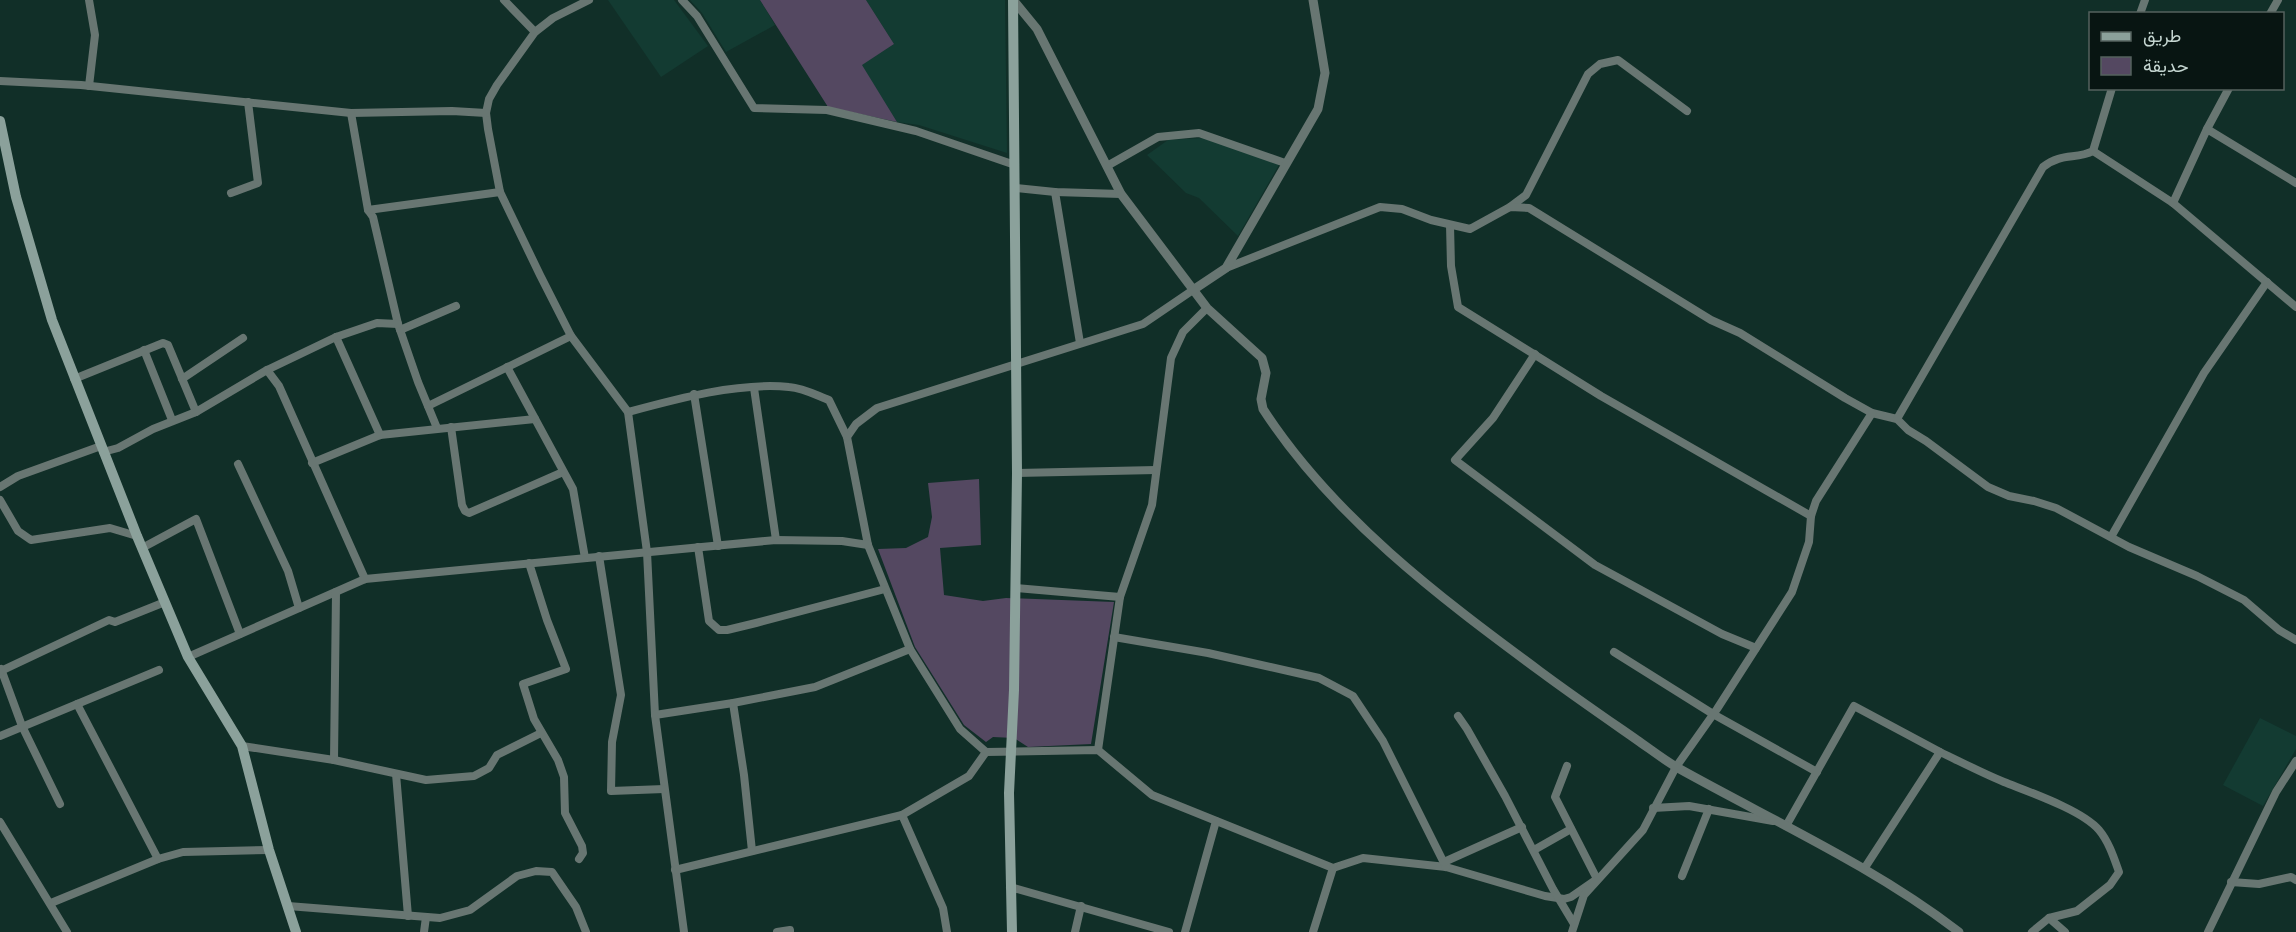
<svg xmlns="http://www.w3.org/2000/svg" width="2296" height="932" font-family="'Alegreya Sans',Vazirmatn,sans-serif">
  <style>
    .built { fill: #133b32 }
    .green { fill: #544861 }
    .lines { fill: none; stroke-linecap: round; stroke-linejoin: round }
    .minor { stroke: #687672; stroke-width: 8 }
    .tertiary { stroke: #687672; stroke-width: 9 }
    .secondary { stroke: #8ba19b; stroke-width: 10 }
  </style>
  <rect width="100%" height="100%" fill="#112f28"/>
  <g class="built">
    <path d="M608,0H674L708,46L661,77Z"/>
    <path d="M690,0H760L775,25L726,52L702,13Z"/>
    <path d="M866,0H1005L1007,153L919,125L897,122L861,65L894,44Z"/>
    <path d="M1203,138L1280,163L1238,236L1199,198L1186,193L1147,155L1168,140Z"/>
    <path d="M2260,718L2296,736V749L2263,806L2223,785Z"/>
  </g>
  <g class="green">
    <path d="M760,0H866L894,44L862,65L897,122L828,107Z"/>
    <path d="M979,479L981,545L940,548L944,595L983,601L1006,598L1114,602L1091,744L1028,747L1014,738L993,737L986,742L964,725L915,647L878,549L906,548L928,537L932,517L928,483Z"/>
  </g>
  <g class="lines">
    <g class="minor">
      <path d="M89,0L95,35L89,86"/>
      <path d="M504,0L535,32"/>
      <path d="M589,0L553,18L535,32L497,85L489,99L486,113L488,129L500,192L540,275L571,336L628,412L647,552L655,715L684,932"/>
      <path d="M682,0L697,16L754,108L827,110L916,131L1015,165"/>
      <path d="M2140,14L2145,0"/>
      <path d="M2270,14L2278,0"/>
      <path d="M0,81L81,85L351,113L452,111L486,113"/>
      <path d="M351,113L368,210L373,217L398,324L418,382L437,428"/>
      <path d="M2207,129L2229,88"/>
      <path d="M2093,151L2173,203L2296,307"/>
      <path d="M1107,166L1158,137L1199,133L1285,163"/>
      <path d="M1016,188L1055,192L1121,194"/>
      <path d="M1055,192L1080,343"/>
      <path d="M231,193L258,183L248,102"/>
      <path d="M2173,203L2207,129L2296,183"/>
      <path d="M1510,207L1526,195L1588,74L1600,64L1618,60L1687,111"/>
      <path d="M368,210L500,192"/>
      <path d="M1450,225L1451,266L1458,307L1601,396L1811,516"/>
      <path d="M1226,268L1380,207L1402,209L1431,220L1470,229L1510,207L1529,208L1711,320L1740,333L1845,398L1872,413L1897,419L1908,430L1926,441L1988,487L2009,496L2034,501L2056,508L2129,547L2197,576L2244,600L2279,630L2296,640"/>
      <path d="M1193,290L1143,324L877,408L856,424L847,437L868,545L910,649L960,729L986,752L1098,750L1152,795L1333,868L1363,858L1446,867L1545,896L1564,899L1571,897L1597,879"/>
      <path d="M400,330L456,306"/>
      <path d="M336,337L380,435"/>
      <path d="M144,350L172,420"/>
      <path d="M1535,354L1493,418L1455,460L1595,565L1722,634L1756,648"/>
      <path d="M507,367L573,489L585,558"/>
      <path d="M267,370L279,386L365,579"/>
      <path d="M74,379L163,343L168,345L196,412"/>
      <path d="M182,379L243,338"/>
      <path d="M754,388L776,540"/>
      <path d="M694,394L718,546"/>
      <path d="M428,406L571,336"/>
      <path d="M628,412C676,399 738,382 789,387C803,388 816,395 829,400L847,437"/>
      <path d="M1897,419L2043,167C2062,152 2076,160 2093,151L2112,88"/>
      <path d="M451,427L462,505L465,511L469,513L563,472"/>
      <path d="M103,452L118,448L153,429L196,412L267,370L336,337L377,323L398,324"/>
      <path d="M312,463L380,435L535,419"/>
      <path d="M238,464L288,571L299,608"/>
      <path d="M1017,473L1156,470"/>
      <path d="M0,487L18,476L101,446"/>
      <path d="M0,500L18,531L31,540L110,528L137,536"/>
      <path d="M2111,537L2204,373L2267,282"/>
      <path d="M698,547L709,621L719,630H727L756,623L885,589"/>
      <path d="M142,548L196,519L240,634"/>
      <path d="M599,556L621,695L612,742L611,791L664,789"/>
      <path d="M529,563L547,620L566,669L523,684L534,719L558,760L564,777L565,813L582,846L583,853L579,859"/>
      <path d="M1015,588L1120,597"/>
      <path d="M1114,637L1208,653L1319,678L1353,696L1383,741L1446,867"/>
      <path d="M1614,652L1713,714L1817,772"/>
      <path d="M188,657L365,579L776,540L842,541L868,545"/>
      <path d="M1,669L22,726L60,804"/>
      <path d="M1,671L109,620L115,622L165,602"/>
      <path d="M733,703L744,775L752,851"/>
      <path d="M77,704L158,859"/>
      <path d="M655,715L733,703L815,687L910,649"/>
      <path d="M1458,716L1467,729L1505,796L1553,889L1574,924"/>
      <path d="M0,736L159,670"/>
      <path d="M242,746L334,760L426,780L474,776L489,768L497,755L541,733"/>
      <path d="M1098,750L1120,597L1152,505L1171,358L1183,332L1207,308"/>
      <path d="M1940,752C1961,762 1982,773 2004,782C2029,792 2082,810 2099,830C2109,842 2114,858 2119,872L2110,885L2077,911L2049,918L2032,932"/>
      <path d="M334,760L336,592"/>
      <path d="M1567,766L1555,797L1597,879"/>
      <path d="M396,774L408,916"/>
      <path d="M1653,808L1689,806L1773,821"/>
      <path d="M902,815L943,908L947,932"/>
      <path d="M0,822L67,932"/>
      <path d="M1786,826L1854,706L1940,752L1864,869"/>
      <path d="M1534,850L1571,829"/>
      <path d="M1444,862L1522,827"/>
      <path d="M675,870L902,815L969,776L986,752"/>
      <path d="M1682,876L1709,809"/>
      <path d="M2231,882L2259,884L2291,877L2296,880"/>
      <path d="M1010,887L1169,932"/>
      <path d="M51,903L158,859L183,852L269,850"/>
      <path d="M288,906L440,918L470,910L517,876L536,871L552,872L576,907L586,932"/>
      <path d="M2049,918L2065,932"/>
      <path d="M424,932L426,917"/>
      <path d="M777,932L790,930V932"/>
      <path d="M1075,932L1081,906"/>
      <path d="M1185,932L1216,821"/>
      <path d="M1313,932L1333,868"/>
      <path d="M1572,932L1584,895L1643,830L1676,767L1717,709L1792,592L1809,542L1811,516L1816,501L1872,413"/>
      <path d="M2208,932L2276,792L2296,761"/>
    </g>
    <g class="tertiary">
      <path d="M1014,1L1037,29L1121,194L1207,308L1262,358L1266,373L1261,399L1263,409C1333,517 1438,596 1541,672C1572,695 1604,717 1637,740C1650,749 1664,760 1678,768C1773,821 1873,866 1959,932"/>
      <path d="M1193,290L1226,268L1318,109L1325,73L1313,0"/>
    </g>
    <g class="secondary">
      <path d="M0,121L16,197L52,320L137,536L188,657L242,746L269,850L296,932"/>
      <path d="M1012,932L1009,793L1014,690L1017,473L1013,0"/>
    </g>
  </g>
  <rect x="2089" y="12" width="195" height="78" fill="#081512" stroke="#54625e" stroke-width="1.5"/>
  <rect x="2101" y="32" width="30" height="9" fill="#8ba19b" stroke="#54625e" stroke-width="1.5"/>
  <text x="2143" y="42" font-size="18" fill="#c5d6d1">طريق</text>
  <rect x="2101" y="57" width="30" height="18" fill="#544861" stroke="#54625e" stroke-width="1.5"/>
  <text x="2143" y="72" font-size="18" fill="#c5d6d1">حديقة</text>
</svg>
